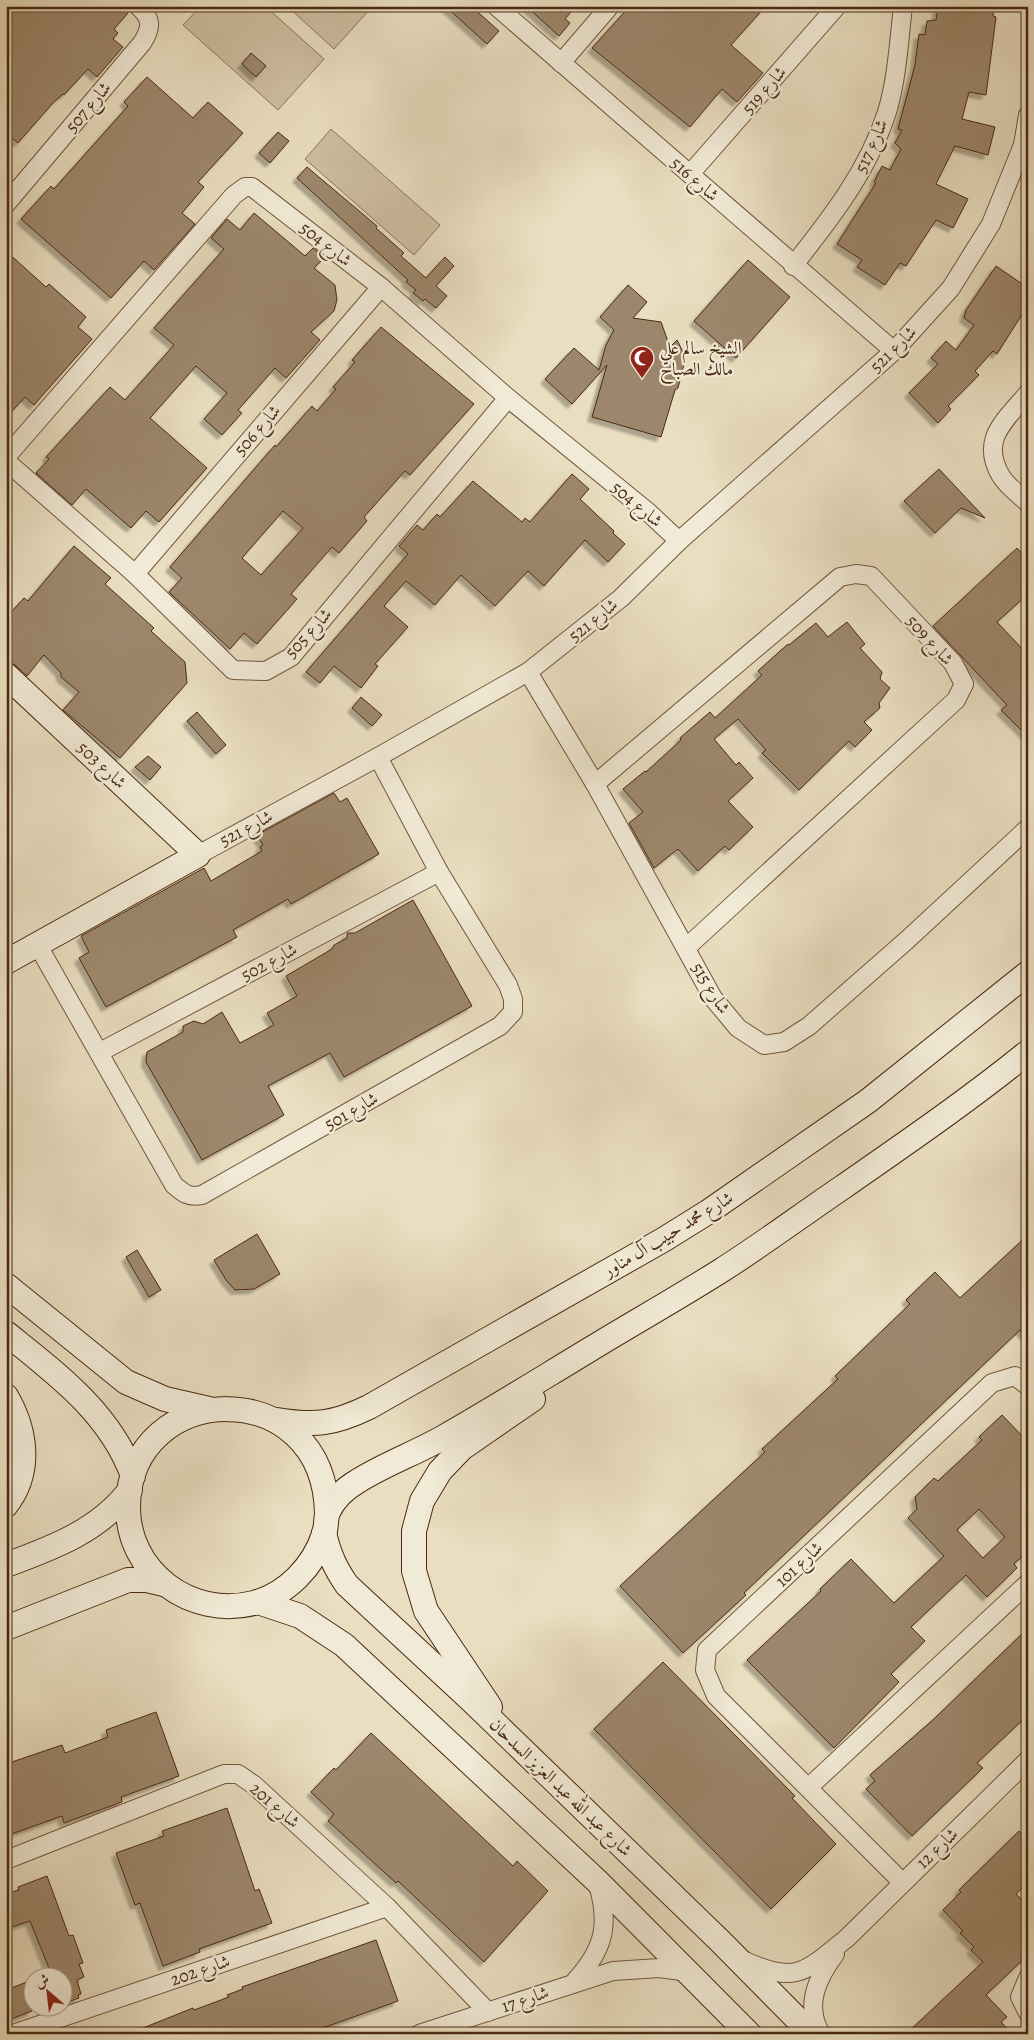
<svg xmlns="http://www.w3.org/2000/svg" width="1034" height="2040" font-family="Alegreya,Amiri,serif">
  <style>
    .green { fill: #cebfa2; stroke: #8c745a }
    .building { fill: #9d876c; stroke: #4a2912; fill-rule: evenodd; filter: url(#shadow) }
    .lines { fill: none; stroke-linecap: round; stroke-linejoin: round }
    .street-casing { stroke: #72563e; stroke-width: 20 }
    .secondary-casing { stroke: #4a2912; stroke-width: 26 }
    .street { stroke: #f1ead6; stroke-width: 18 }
    .secondary { stroke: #f1ead6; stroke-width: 24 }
    .labels { text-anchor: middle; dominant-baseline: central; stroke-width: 4.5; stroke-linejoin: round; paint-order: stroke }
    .street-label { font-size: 18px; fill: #4a2912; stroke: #f1ead6 }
    .poi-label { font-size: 18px; fill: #4a2912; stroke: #f1ead6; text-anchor: start }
  </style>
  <defs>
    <filter id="shadow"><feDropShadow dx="-4.5" dy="4.5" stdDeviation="1" flood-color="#0004"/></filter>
  </defs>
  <rect width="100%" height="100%" fill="#e9dec0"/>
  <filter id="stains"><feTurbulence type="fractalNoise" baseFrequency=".004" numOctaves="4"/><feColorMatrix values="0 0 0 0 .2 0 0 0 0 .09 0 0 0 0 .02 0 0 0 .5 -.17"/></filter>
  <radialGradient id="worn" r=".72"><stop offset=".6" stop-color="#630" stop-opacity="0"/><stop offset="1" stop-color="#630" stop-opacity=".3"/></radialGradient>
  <g class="green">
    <path d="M201,6H265L324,59L278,110L183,25Z"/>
    <path d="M287,6H369L371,8L334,49Z"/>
    <path d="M331,129L440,225L414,255L305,159Z"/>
  </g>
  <g class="building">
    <path d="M6,6H121L128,13L114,29L118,33L113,39L123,47L97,77L88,69L64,95L63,94L53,103L18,143L6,133Z"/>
    <path d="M445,6H471L499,31L487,44Z"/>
    <path d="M526,6H576L565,19L570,23L559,36Z"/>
    <path d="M630,6H766L731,45L763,73L737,102L722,89L690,127L592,48Z"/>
    <path d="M975,6H994L993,16L996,17L986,95L969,92L962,119L995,127L988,155L955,146L936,184L968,199L953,228L936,220L906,266L900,263L885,285L857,267L862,260L837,244L876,183L874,182L882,166L890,170L901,149L895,143L902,130L898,129L915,65L919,34L925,35L927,21L936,20L938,7L974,11Z"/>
    <path d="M251,53L266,66L256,77L242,64Z"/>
    <path d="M147,77L193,118L208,102L243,133L198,182L204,187L182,213L195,224L154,270L144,261L111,298L21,219L51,186L54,189L128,106L124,102Z"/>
    <path d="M278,132L289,141L270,163L259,153Z"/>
    <path d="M307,167L377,226L376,228L404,253L401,256L426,278L445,257L454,266L436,286L447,296L436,308L425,299L423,301L413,293L416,290L406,282L408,280L297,178Z"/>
    <path d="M254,213L305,256L313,248L325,257L314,268L335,285L337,300L334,311L311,332L320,340L286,378L275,368L238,410L242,413L222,435L204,419L227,393L196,366L150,418L207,468L159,522L146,511L131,528L86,489L72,505L36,473L49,459L46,457L110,387L125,400L174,345L154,328L224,249L211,238L227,219L240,230Z"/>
    <path d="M6,251L46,287L49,284L86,317L78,327L92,339L34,405L25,397L6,418Z"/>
    <path d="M748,260L790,297L736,358L694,321Z"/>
    <path d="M996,266L1028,288V305L997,354L993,351L975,371L979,375L948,406L951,409L938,423L909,393L938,364L931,358L946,341L956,350L974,325L964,318L966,310Z"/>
    <path d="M628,285L647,302L633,318L661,322L670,347L677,340L683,352L685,360L678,388L675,390L661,437L592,417L607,365L572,404L545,379L574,348L599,370L606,345L614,330L600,317Z"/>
    <path d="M381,327L474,404L410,475L405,471L364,517L367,521L339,553L332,547L291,594L297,599L257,644L244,633L230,649L169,592L182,578L170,567L275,445L276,447L312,406L317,411L336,389L333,387L355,362L352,360ZM283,511L303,528L261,575L242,558Z"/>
    <path d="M939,469L985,518L961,508L935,533L904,501Z"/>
    <path d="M572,474L589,489L580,499L614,531L613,533L625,544L608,562L585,540L544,586L528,571L495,606L461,575L435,605L406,581L384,606L408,627L375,664L378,666L361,688L334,666L320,683L306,672L408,554L399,546L417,525L423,530L437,514L440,517L473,481L522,522L525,518L530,522Z"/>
    <path d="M74,546L111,578L105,584L154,628L151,631L185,662L187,683L120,758L63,710L79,692L61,677V673L44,655L27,676L15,665L6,660V618L24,598L28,601Z"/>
    <path d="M1017,548L1028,560V594L997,622L1028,655V737L1001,710L1007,705L933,626Z"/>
    <path d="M847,622L865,644L860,648L882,672L880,679L890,688L879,703L880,708L864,722L872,730L855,747L849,741L799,790L762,753L766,750L738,719L714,739L736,765L739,762L753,778L728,801L753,827L729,850L725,846L698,871L678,849L654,868L629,823L643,812L623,789L645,771L646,772L681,740L680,738L710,712L715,718L762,675L758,671L788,644L789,645L816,623L828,637Z"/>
    <path d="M361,697L382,715L372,726L352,708Z"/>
    <path d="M197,712L226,745L216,754L187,721Z"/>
    <path d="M148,756L161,767L150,780L135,767Z"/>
    <path d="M334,793L340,802L347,798L379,854L291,904L288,899L233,930L237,937L106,1007L79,958L89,952L81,936L204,868L211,881L262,851L260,847L263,845L257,835Z"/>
    <path d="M413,900L472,1006L344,1077L330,1053L268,1086L284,1115L202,1160L146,1062L147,1052L183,1032V1026L194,1021L203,1024L222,1012L240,1043L274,1025L267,1013L297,996L286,976L332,949L334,945L347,938V933H355Z"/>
    <path d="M257,1234L280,1274L254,1289L235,1290L226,1280L214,1260Z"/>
    <path d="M1028,1235V1339L1020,1330L744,1593L746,1595L683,1653L620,1586L765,1452L762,1449L838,1379L835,1376L910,1304L906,1300L935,1272L960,1298Z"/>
    <path d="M137,1250L161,1290L149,1297L126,1257Z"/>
    <path d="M1002,1415L1028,1442V1551L1014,1564L1017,1568L987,1597L966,1575L911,1627L925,1641L891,1674L899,1682L834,1748L747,1660L821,1591L820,1589L851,1559L894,1603L944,1556L908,1518L917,1509L915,1497L934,1478L938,1481L982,1440L979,1437ZM979,1509L1005,1537L983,1558L957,1530Z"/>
    <path d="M1028,1628V1715L977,1763L983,1768L912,1836L866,1789L875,1781L870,1775L935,1718Z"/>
    <path d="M663,1662L795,1796L792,1798L836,1844L771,1909L594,1729Z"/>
    <path d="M156,1712L179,1776L121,1797L122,1802L64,1823L62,1816L6,1836V1764L62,1745L65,1753L108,1737L106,1730Z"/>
    <path d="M371,1733L513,1866L517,1861L548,1891L484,1962L398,1881L396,1883L328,1821L334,1814L311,1792L334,1768L336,1770Z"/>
    <path d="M227,1808L255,1891L259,1889L272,1923L199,1949L200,1952L163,1966L140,1903L135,1905L116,1853L164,1836L162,1831Z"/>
    <path d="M1019,1831L1028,1840V1882L1016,1894L1028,1906V1955L986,1995L1007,2017L1001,2022L1012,2034H906L983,1962L971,1950L974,1947L960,1933L963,1931L943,1910L961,1892L959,1890Z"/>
    <path d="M47,1876L69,1936L73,1935L83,1963L79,1964L84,1977L77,1980L81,1994L78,1995L79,1998L62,2004V1978H53L30,1921L6,1929V1894L19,1890L18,1887Z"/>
    <path d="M376,1940L398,2001L306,2034H128L193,2008L194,2010L229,1997L227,1995L243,1989L242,1987Z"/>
    <path d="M32,1980V2011L6,2021V1990Z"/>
  </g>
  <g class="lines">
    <defs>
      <g id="street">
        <path d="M496,6L894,351"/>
        <path d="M561,63L610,6"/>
        <path d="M690,174L837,6"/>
        <path d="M6,204L142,43C152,28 152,18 138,6"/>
        <path d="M793,266C831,218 868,171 887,112C897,79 899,41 903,6"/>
        <path d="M1028,393C1006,420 979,439 1001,476C1007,486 1019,495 1028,503"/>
        <path d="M6,457L234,195L245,187H252L381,287L508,398L648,512L679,541"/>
        <path d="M6,461L135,574L233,670L266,671L291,657L508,398"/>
        <path d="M135,574L381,287"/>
        <path d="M528,672L595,784L713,998L738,1028L764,1045L784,1042L809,1026L907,940L1028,828"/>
        <path d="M595,784L840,577L856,574L871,576L953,663L964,684L956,700L687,947"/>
        <path d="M198,855L378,757L528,672L621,598L679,541L894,351L951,288L991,224L1023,145L1028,115"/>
        <path d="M37,944L174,1185C183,1193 189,1198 202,1195L500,1026L513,1012V999L508,985L439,872L378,757"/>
        <path d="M100,1052L439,872"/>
        <path d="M809,1787L1028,1583"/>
        <path d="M6,1860L224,1774H238L254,1785L387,1907L488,2012"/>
        <path d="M902,1882L716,1696L705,1670L707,1650L992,1383L1015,1376L1028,1386"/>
        <path d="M745,1961C797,1985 806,1971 847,1938L1028,1760"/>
        <path d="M1028,1978L1020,1997L1028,2013"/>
        <path d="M576,1980C605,1948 610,1923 597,1881"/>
        <path d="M13,2034L387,1907"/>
        <path d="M419,2034L613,1971L659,1968L689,1972"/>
        <path d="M821,2034C804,2006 817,1978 835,1954"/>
      </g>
      <g id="secondary">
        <path d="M6,675L198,855L6,962"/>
        <path d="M6,1285L126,1382L165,1399L209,1409"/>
        <path d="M6,1333C57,1374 110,1413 133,1476"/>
        <path d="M6,1396C26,1430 32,1472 6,1505"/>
        <path d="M277,1420C315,1426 334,1424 369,1407L663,1240L708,1212L868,1101L1028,973"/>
        <path d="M327,1514C325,1372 130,1379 128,1506C127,1572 191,1619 254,1603C287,1594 314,1566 324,1534C327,1526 325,1519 328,1512C334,1499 346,1488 358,1481C385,1464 416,1453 444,1437C493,1409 541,1379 589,1350C633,1323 678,1298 722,1270C763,1244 803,1214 843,1187C906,1143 969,1100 1028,1052"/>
        <path d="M324,1533C329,1554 335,1568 347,1585L472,1701L720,1941L812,2034"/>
        <path d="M6,1565C52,1548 99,1531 130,1490"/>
        <path d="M258,1602L300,1616L344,1645L597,1881L749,2034"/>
        <path d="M6,1628L128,1580H147L164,1584"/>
        <path d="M490,1707L426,1611L414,1571V1531L422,1501L440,1471L462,1448L533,1399"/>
      </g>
    </defs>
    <use href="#street" class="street-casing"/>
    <use href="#secondary" class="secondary-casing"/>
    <use href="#street" class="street"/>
    <use href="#secondary" class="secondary"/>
  </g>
  <defs>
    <symbol id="mosque-pin" viewBox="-11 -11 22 30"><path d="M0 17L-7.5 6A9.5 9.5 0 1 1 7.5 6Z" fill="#8f2418" stroke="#f1ead6"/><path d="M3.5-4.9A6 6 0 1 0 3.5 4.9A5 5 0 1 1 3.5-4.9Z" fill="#fff"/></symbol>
  </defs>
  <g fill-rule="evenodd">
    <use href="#mosque-pin" x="628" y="344" width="28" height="38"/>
  </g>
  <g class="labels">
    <g class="street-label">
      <text transform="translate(764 90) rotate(-49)">شارع 519</text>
      <text transform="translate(88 107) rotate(-50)">شارع 507</text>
      <text transform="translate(871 146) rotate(-66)">شارع 517</text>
      <text transform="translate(695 179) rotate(41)">شارع 516</text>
      <text transform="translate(326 244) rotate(38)">شارع 504</text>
      <text transform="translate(893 349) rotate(-45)">شارع 521</text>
      <text transform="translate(257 430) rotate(-49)">شارع 506</text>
      <text transform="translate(637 504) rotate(40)">شارع 504</text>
      <text transform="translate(593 620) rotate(-39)">شارع 521</text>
      <text transform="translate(308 633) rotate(-48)">شارع 505</text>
      <text transform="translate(930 640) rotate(48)">شارع 509</text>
      <text transform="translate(102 765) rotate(43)">شارع 503</text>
      <text transform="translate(246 828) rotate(-28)">شارع 521</text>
      <text transform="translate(269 962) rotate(-28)">شارع 502</text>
      <text transform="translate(711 988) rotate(58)">شارع 515</text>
      <text transform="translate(351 1111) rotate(-30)">شارع 501</text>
      <text transform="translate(668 1234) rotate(-31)">شارع محمد حبيب آل مناور</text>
      <text transform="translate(799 1564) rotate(-43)">شارع 101</text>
      <text transform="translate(561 1787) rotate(44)">شارع عبد الله عبد العزيز السدحان</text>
      <text transform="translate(275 1805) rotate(41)">شارع 201</text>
      <text transform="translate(937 1848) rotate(-44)">شارع 12</text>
      <text transform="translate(200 1970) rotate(-19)">شارع 202</text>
      <text transform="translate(525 1999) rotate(-19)">شارع 17</text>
    </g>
    <g class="poi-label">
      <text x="660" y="348">الشيخ سالم علي<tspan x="660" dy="21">مالك الصباح</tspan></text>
    </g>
  </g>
  <rect width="1034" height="2040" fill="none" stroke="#e9dec0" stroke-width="25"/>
  <rect x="8" y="8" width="1019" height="2025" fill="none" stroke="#4a2912" stroke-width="2.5"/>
  <rect x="12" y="12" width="1009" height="2015" fill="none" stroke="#4a2912"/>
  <g transform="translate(48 1992) rotate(332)"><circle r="24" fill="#f1ead6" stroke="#ae9d88"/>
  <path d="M0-4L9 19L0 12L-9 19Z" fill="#8f2418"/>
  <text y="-8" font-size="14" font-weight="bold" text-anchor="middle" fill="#4a2912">ش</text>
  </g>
  <rect width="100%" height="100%" filter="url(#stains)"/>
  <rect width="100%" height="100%" fill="url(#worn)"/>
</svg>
